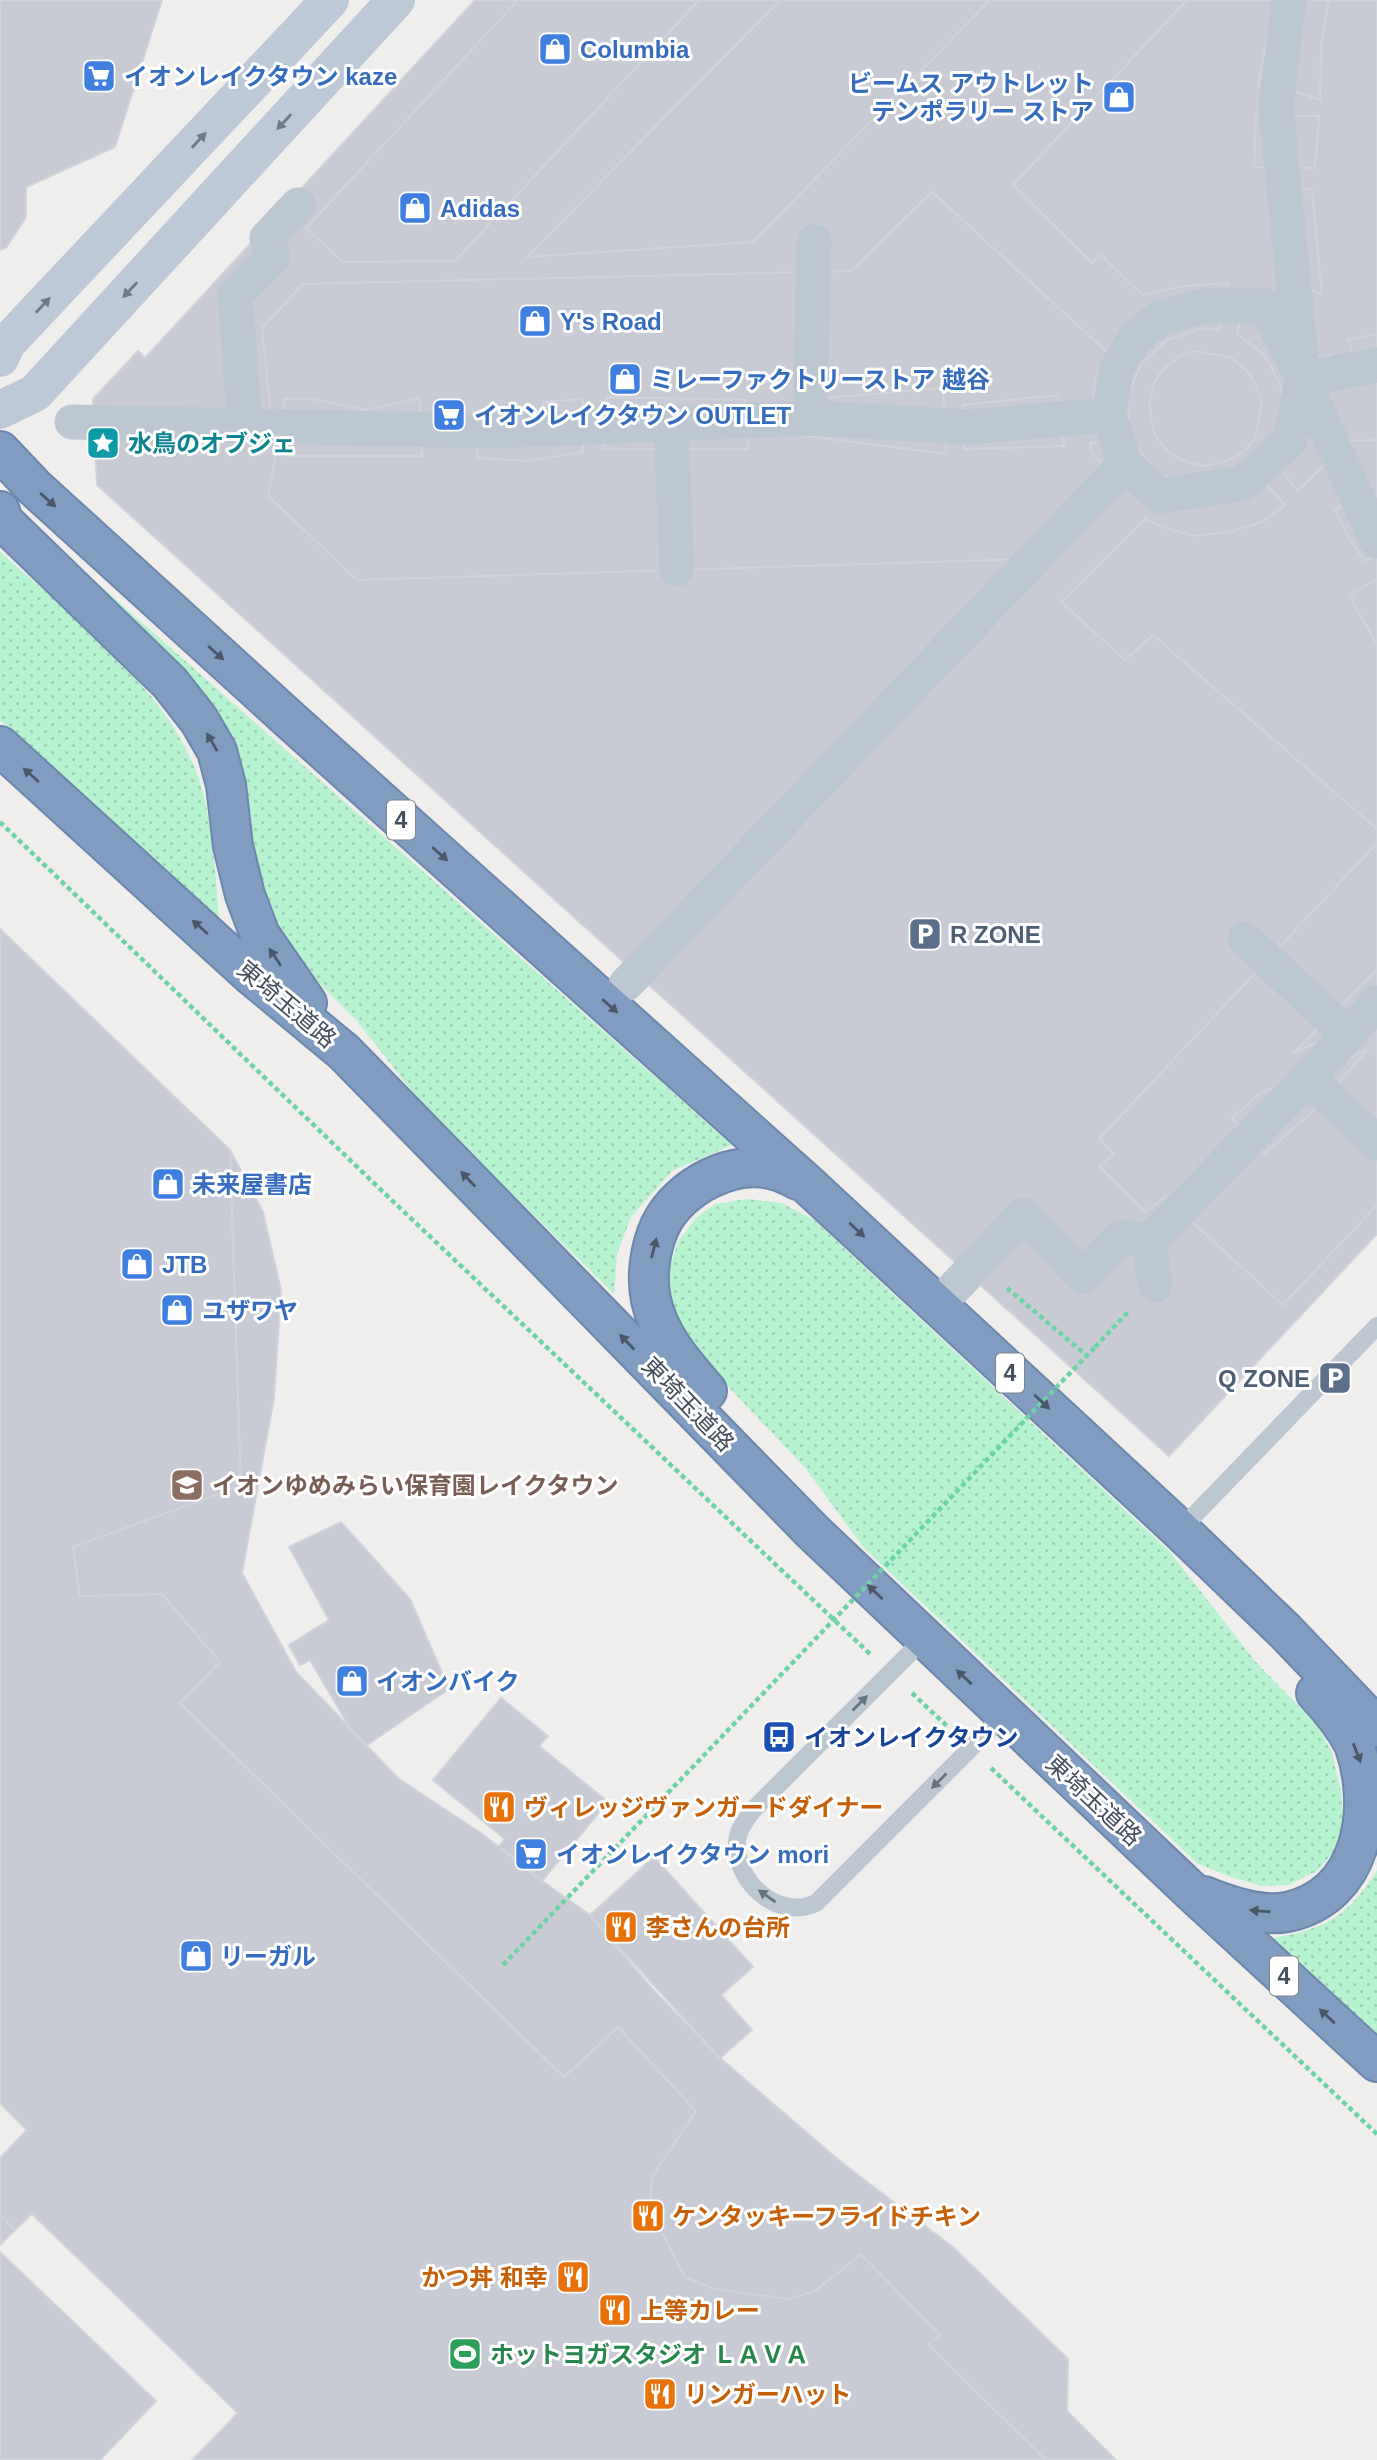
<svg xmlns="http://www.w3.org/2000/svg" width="1377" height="2460" font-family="Helvetica,'Noto Sans JP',sans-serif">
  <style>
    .grass { fill: url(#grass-dots) }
    .building { fill: #c8cbd4; stroke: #d0d3da; stroke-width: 2; fill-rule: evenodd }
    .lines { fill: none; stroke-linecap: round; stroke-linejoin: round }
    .highway-casing { stroke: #6b87ad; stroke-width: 42 }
    .path { stroke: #6cd3a6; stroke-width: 4.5; stroke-dasharray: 5 3.5; stroke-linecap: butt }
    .lane { stroke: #bcc7d1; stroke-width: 18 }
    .street { stroke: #bcc7d1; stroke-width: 35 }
    .secondary { stroke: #bec9d8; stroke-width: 38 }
    .highway { stroke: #809cc1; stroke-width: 38 }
    .path-bridge { stroke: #6cd3a6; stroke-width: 4.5; stroke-dasharray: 5 3.5; stroke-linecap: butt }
    .oneway { fill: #6f7a87 }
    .oneway2 { fill: #4a5766 }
    .oneway3 { fill: #68737f }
    .labels { text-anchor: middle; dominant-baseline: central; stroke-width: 6; stroke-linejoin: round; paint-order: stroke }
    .shield { fill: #fff; stroke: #7c848d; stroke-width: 2 }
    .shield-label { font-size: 23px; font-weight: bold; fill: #444f5c }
    .shop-label { font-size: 24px; font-weight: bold; fill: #366cbe; stroke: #fff; text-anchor: start }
    .culture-label { font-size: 24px; font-weight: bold; fill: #0d838f; stroke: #fff; text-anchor: start }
    .service-label { font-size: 24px; font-weight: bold; fill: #4e5e75; stroke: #fff; text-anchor: start }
    .street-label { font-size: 24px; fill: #444f5c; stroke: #fff }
    .education-label { font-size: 24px; font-weight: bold; fill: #785e54; stroke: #fff; text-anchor: start }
    .transit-label { font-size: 24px; font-weight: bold; fill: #164399; stroke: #fff; text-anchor: start }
    .food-label { font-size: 24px; font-weight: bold; fill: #c56008; stroke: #fff; text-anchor: start }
    .leisure-label { font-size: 24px; font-weight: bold; fill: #27864d; stroke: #fff; text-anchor: start }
  </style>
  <defs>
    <pattern id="grass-dots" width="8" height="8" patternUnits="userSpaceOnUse" patternTransform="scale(1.75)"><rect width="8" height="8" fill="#b7f2d1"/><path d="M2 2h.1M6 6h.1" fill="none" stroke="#9fd1b6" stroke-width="1.8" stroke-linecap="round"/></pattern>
  </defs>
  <rect width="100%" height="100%" fill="#f0eded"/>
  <g class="grass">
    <path d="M0,552C71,615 183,700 204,797C213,837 216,878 219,919L0,720Z"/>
    <path d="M77,565L732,1145L672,1171L631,1217L617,1254L614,1294L425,1108L357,1021L286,950L269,926L226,737L202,691L169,653L75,570Z"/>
    <path d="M748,1199L782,1203L814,1220L1170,1552L1255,1661L1316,1724L1332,1752L1341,1792L1343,1822L1334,1851L1317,1871L1289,1885L1261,1886L1228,1876L1198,1864L864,1548L806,1469L690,1346L668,1299L670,1268L678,1241L697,1217L715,1204Z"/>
    <path d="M1377,1870V2036L1273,1938C1327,1928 1348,1917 1377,1870Z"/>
  </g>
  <g class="building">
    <path d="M0,0H162L115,147L26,187V217L6,248L0,250Z"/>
    <path d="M475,0H1377V1234L1169,1456L97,485L93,399L138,351L145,358Z"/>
    <path d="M518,0H699L455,261L343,262L306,228Z"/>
    <path d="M780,0H990L753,242L527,257Z"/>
    <path d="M1187,0H1274L1258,87L1292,90L1320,100L1321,46L1329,0H1377V334L1348,340L1354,359L1336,362L1330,355L1321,358L1308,344L1242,311L1237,334L1265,355L1280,384L1283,399L1270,456L1298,491L1347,441L1377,440V507L1351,501L1335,510L1350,540L1365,561L1377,555V579L1349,595L1377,644V829L1153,635L1125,660L1061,602L1145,519L1169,529L1194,536L1232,531L1262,522L1285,505L1254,471L1183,483L1158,473L1141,454L1131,437L1090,443L1092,453L1107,469L1022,559L357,580L268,496L275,457L262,328L303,284L851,271L932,192L1107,352L1096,377L1093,401L1129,421L1128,403L1130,390L1141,364L1167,340L1199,329H1219L1228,283L1183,286L1142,295L1101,255L1092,263L1013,185ZM1256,115L1319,116L1315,168L1254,167ZM1279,183L1312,190L1322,294L1283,281ZM1193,351L1230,357L1246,370L1256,385L1261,401L1260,417L1254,440L1242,453L1226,461L1206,466L1186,462L1169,453L1155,435L1151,418L1150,401L1154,383L1162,371L1180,356ZM943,388L946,454L801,435V400ZM1058,395L1059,424L1065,446L964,449L963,405ZM607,397L745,400L748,449H603ZM420,398L422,456H287L284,399H313L365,410ZM583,399V452L528,461L477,458V410L542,414L544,402Z"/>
    <path d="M1377,843V970L1293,1053L1321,1041L1377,993V1205L1283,1305L1165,1197L1145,1212L1099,1166L1114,1154L1099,1139ZM1370,1047L1313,1111L1264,1154L1232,1118L1263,1091L1325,1073Z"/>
    <path d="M0,929L230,1150L241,1486L73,1547L80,1596L162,1594L220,1662L180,1703L564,2077L618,2027L696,2111L652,2177L650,2210L685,2277L714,2289L790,2299L816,2290L861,2254L940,2335L928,2344L1046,2460H192L238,2413L32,2214L15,2230L0,2215V2158L27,2130L0,2103Z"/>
    <path d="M230,1150L263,1212L281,1290L274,1398L242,1573L296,1672L399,1779L481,1833L542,1881L590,1915L655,1992L720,2058L841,2162L954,2248L1068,2359L1067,2411L1116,2460H1046L928,2344L940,2335L861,2254L816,2290L790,2299L714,2289L685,2277L650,2210L652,2177L696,2111L618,2027L564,2077L180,1703L220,1662L162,1594L80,1596L73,1547L241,1486Z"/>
    <path d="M341,1522L410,1599L449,1689L367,1745L350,1728L310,1660L300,1665L289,1645L329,1620L289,1547Z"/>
    <path d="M501,1698L548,1736L539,1746L608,1802L542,1881L499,1846L505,1839L433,1780Z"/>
    <path d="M654,1857L753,1967L721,1995L752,2030L720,2058L590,1915Z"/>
    <path d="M0,2215L15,2230L0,2245Z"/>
    <path d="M0,2252L156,2401L100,2460H0Z"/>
  </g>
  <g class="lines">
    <defs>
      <g id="highway">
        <path d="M0,451L34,487L289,719L807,1184L1180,1530L1285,1631L1377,1727"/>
        <path d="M0,511L3,521L170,683L199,720L217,751L226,785L233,846L245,895L260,935L307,1003"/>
        <path d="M0,746L250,974L344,1052L812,1531L1190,1890L1377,2062"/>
        <path d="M707,1391C683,1363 659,1337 651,1300C646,1277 650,1248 660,1226C679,1186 735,1157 778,1171C785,1173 792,1177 798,1180"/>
        <path d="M1204,1896C1228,1906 1260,1917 1287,1912C1363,1896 1377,1809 1354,1744C1344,1725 1331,1709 1316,1693"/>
      </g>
    </defs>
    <use href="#highway" class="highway-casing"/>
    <g class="path">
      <path d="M0,822L380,1189L870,1654"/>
      <path d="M1007,1288L1086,1355"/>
      <path d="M1095,1347L1128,1312"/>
      <path d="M912,1693L949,1728"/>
      <path d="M991,1768L1377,2134"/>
    </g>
    <g class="lane">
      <path d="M1180,1530L1377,1326"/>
      <path d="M924,1639L754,1809C746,1819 737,1830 737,1844C735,1882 779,1921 816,1903L1004,1715"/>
    </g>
    <g class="street">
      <path d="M1289,0L1276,107L1303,379L1377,541"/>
      <path d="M1201,306H1265L1303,379L1290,440L1244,483L1160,496L1125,464L1109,415L1116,370L1135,337L1161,318Z"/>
      <path d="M1303,379L1377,365"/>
      <path d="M810,418L814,242"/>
      <path d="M72,422L489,431L810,418L968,427L1109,415"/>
      <path d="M671,425L677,569"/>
      <path d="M245,427L235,295L273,257L267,238L298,205"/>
      <path d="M1245,939L1348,1035"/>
      <path d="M626,984L1125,464"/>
      <path d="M1308,1078L1377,1143"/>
      <path d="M1149,1242L1155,1285"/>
      <path d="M954,1288L1023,1215L1083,1276L1121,1237L1149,1242L1308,1078L1377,1003"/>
    </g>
    <g class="secondary">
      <path d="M0,358L7,343L330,0"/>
      <path d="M0,410L35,393L396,0"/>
    </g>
    <use href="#highway" class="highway"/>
    <path class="path-bridge" d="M503,1965L1095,1347"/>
  </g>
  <defs><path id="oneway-solid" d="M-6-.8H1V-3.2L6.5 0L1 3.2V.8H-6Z" transform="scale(1.75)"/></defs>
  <g class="oneway">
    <use href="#oneway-solid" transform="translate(284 122) rotate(133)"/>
    <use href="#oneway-solid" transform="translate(199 140) rotate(-47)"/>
    <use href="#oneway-solid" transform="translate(130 290) rotate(133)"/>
    <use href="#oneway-solid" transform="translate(43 305) rotate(-47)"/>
  </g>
  <g class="oneway2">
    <use href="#oneway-solid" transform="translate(48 500) rotate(42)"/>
    <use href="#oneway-solid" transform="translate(216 653) rotate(42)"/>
    <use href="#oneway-solid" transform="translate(212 742) rotate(-120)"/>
    <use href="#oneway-solid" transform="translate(31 775) rotate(-138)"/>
    <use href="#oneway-solid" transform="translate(440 854) rotate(42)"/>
    <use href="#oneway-solid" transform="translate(200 927) rotate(-138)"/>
    <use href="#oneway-solid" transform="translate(275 957) rotate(-124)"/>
    <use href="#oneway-solid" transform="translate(610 1006) rotate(42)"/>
    <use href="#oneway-solid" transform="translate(468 1179) rotate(-134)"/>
    <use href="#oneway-solid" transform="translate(857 1230) rotate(43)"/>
    <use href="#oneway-solid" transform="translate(654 1248) rotate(-76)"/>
    <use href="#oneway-solid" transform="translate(627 1342) rotate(-134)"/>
    <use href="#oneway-solid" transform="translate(1042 1402) rotate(43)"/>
    <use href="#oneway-solid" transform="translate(875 1592) rotate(-136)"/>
    <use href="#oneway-solid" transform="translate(964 1677) rotate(-137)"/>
    <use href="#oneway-solid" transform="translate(1357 1753) rotate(69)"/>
    <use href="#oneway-solid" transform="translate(1260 1911) rotate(-175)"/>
    <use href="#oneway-solid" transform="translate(1327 2016) rotate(-137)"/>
  </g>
  <g class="oneway3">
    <use href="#oneway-solid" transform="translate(860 1703) rotate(-45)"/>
    <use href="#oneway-solid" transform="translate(939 1781) rotate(135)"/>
    <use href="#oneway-solid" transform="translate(767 1896) rotate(-145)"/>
  </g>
  <defs>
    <symbol id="shop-square" viewBox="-11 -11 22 22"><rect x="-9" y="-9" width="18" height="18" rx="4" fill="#3f7fe0" stroke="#fff"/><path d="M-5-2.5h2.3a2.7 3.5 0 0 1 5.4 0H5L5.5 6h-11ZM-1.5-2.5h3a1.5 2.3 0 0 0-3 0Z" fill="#fff"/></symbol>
    <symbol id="supermarket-square" viewBox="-11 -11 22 22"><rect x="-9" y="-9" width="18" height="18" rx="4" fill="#3f7fe0" stroke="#fff"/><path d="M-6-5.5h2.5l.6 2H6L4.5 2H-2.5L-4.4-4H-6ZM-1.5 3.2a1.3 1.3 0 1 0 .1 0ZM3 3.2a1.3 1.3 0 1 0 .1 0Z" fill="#fff"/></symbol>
    <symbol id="sight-square" viewBox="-11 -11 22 22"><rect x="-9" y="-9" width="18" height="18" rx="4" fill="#0f9aa8" stroke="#fff"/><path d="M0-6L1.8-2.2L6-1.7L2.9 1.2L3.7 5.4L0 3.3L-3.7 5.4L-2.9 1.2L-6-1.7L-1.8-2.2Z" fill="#fff"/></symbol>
    <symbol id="parking-square" viewBox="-11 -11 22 22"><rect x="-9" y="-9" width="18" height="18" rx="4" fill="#5c6f8a" stroke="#fff"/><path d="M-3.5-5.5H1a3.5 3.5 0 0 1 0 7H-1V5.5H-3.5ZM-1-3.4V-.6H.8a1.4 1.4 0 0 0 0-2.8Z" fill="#fff"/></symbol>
    <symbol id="school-square" viewBox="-11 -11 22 22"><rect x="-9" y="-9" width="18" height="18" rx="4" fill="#8d6e63" stroke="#fff"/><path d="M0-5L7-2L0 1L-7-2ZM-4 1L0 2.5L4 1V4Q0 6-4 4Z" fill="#fff"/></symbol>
    <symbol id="bus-square" viewBox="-11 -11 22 22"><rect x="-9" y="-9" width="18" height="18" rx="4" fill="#1a4fb4" stroke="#fff"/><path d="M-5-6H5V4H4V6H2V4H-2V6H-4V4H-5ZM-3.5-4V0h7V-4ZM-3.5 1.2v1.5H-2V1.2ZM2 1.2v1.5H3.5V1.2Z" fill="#fff"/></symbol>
    <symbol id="restaurant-square" viewBox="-11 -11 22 22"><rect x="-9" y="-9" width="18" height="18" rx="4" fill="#e8710a" stroke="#fff"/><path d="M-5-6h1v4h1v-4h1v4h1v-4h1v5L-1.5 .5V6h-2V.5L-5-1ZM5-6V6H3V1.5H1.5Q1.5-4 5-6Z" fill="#fff"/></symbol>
    <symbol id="stadium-square" viewBox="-11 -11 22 22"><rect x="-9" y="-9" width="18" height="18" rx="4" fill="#2e9e5b" stroke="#fff"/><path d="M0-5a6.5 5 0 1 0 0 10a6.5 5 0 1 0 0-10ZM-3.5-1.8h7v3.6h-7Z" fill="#fff"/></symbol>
  </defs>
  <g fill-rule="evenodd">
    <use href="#shop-square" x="536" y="30" width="38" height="38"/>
    <use href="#supermarket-square" x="80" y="57" width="38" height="38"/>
    <use href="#shop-square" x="1100" y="78" width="38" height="38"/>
    <use href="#shop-square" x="396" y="189" width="38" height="38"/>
    <use href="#shop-square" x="516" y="302" width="38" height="38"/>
    <use href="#shop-square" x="606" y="360" width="38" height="38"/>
    <use href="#supermarket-square" x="430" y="396" width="38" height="38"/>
    <use href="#sight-square" x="84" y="424" width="38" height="38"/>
    <use href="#parking-square" x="906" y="915" width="38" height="38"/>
    <use href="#shop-square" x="149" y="1165" width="38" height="38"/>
    <use href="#shop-square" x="118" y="1245" width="38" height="38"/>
    <use href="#shop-square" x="158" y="1291" width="38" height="38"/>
    <use href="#parking-square" x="1316" y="1359" width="38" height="38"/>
    <use href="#school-square" x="168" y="1466" width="38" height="38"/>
    <use href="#shop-square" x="333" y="1662" width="38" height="38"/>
    <use href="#bus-square" x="760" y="1718" width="38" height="38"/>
    <use href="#restaurant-square" x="480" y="1788" width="38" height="38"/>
    <use href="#supermarket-square" x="512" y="1835" width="38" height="38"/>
    <use href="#restaurant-square" x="602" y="1908" width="38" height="38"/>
    <use href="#shop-square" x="177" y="1937" width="38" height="38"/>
    <use href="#restaurant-square" x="629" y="2197" width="38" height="38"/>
    <use href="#restaurant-square" x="554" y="2258" width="38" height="38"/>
    <use href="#restaurant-square" x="596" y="2291" width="38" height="38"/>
    <use href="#stadium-square" x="446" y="2335" width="38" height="38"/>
    <use href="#restaurant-square" x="641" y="2375" width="38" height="38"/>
  </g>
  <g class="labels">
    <g class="shield">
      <rect x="387" y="800.5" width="28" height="39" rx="5"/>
      <rect x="996" y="1353.5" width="28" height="39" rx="5"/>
      <rect x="1270" y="1956.5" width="28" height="39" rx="5"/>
    </g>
    <g class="shield-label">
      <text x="401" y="820">4</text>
      <text x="1010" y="1373">4</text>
      <text x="1284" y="1976">4</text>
    </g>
    <g class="shop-label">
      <text x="580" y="49">Columbia</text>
      <text x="124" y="76">イオンレイクタウン kaze</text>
      <text x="1094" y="83" text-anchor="end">ビームス アウトレット<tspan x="1094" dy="28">テンポラリー ストア</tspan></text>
      <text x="440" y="208">Adidas</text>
      <text x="560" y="321">Y's Road</text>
      <text x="650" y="379">ミレーファクトリーストア 越谷</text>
      <text x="474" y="415">イオンレイクタウン OUTLET</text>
      <text x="192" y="1184">未来屋書店</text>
      <text x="162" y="1264">JTB</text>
      <text x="202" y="1310">ユザワヤ</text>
      <text x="376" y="1681">イオンバイク</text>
      <text x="556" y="1854">イオンレイクタウン mori</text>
      <text x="220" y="1956">リーガル</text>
    </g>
    <g class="culture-label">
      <text x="128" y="443">水鳥のオブジェ</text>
    </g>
    <g class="service-label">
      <text x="950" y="934">R ZONE</text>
      <text x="1310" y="1378" text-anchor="end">Q ZONE</text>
    </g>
    <g class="street-label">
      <text transform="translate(287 1004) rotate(40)">東埼玉道路</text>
      <text transform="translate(688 1404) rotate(46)">東埼玉道路</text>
      <text transform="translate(1094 1800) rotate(43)">東埼玉道路</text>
    </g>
    <g class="education-label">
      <text x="212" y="1485">イオンゆめみらい保育園レイクタウン</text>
    </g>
    <g class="transit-label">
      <text x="804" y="1737">イオンレイクタウン</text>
    </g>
    <g class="food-label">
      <text x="524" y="1807">ヴィレッジヴァンガードダイナー</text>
      <text x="646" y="1927">李さんの台所</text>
      <text x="672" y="2216">ケンタッキーフライドチキン</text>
      <text x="548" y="2277" text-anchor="end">かつ丼 和幸</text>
      <text x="640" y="2310">上等カレー</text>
      <text x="684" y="2394">リンガーハット</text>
    </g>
    <g class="leisure-label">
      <text x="490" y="2354">ホットヨガスタジオ ＬＡＶＡ</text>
    </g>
  </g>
</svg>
